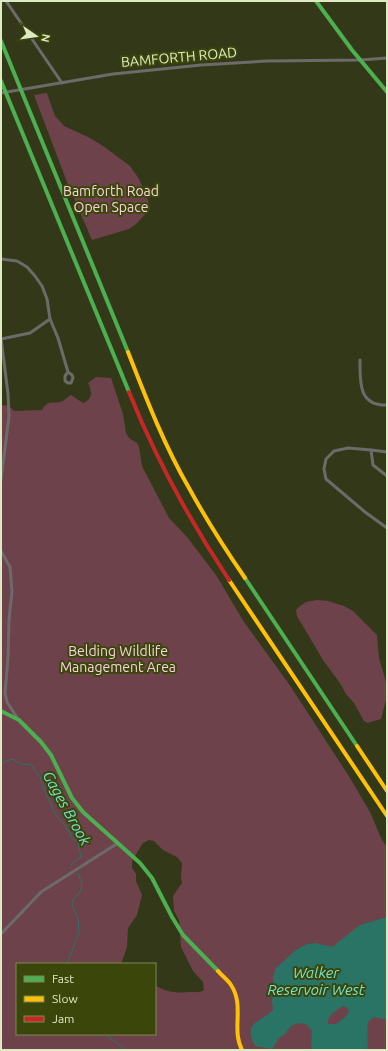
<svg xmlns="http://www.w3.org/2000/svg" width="388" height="1051" font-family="Ubuntu,sans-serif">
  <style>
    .green { fill: #6d424b; fill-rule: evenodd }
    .water { fill: #2a7465; fill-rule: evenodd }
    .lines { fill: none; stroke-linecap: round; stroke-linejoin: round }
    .stream { stroke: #2a7465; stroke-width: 1 }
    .street { stroke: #6c6b69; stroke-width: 3 }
    .fast { stroke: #4caf50; stroke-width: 4 }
    .slow { stroke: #ffc107; stroke-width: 4 }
    .jam { stroke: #c62828; stroke-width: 4 }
    .labels { text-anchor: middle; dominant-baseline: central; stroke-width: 4; stroke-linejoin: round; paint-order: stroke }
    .street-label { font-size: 14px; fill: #dfe9c4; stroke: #3b460b }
    .park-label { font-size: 14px; fill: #f8d2dc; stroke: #3b460b }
    .water-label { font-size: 15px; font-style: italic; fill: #71e5d0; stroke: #3b460b }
  </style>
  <rect width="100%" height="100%" fill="#333918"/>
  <g class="green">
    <path d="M47,93L55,116L64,126L88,137L103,146L130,166L139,179L148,200L150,209L136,224L129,229L92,240L67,182L34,95Z"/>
    <path d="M96,377L111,378L123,414L126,433L129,438L137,443L139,447L142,466L169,518L187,537L216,575L244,622L291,687L350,778L370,812L382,840L387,847V1050H1V405L9,406L14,411L42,410C48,398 55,405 63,401C65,400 68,396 71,395L83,403C93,399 92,391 88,383ZM149,840L154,841L163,850L177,857L182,863L181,878L182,883L173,896L174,911L179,920L181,947L193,971L203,982L204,990C200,993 197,992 192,992C178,993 167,993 155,985V1034H17V964H121L127,947L128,928L137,915L142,895L136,881V874L132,868V861L143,843Z"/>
    <path d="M317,600L328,601L344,606L353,611L377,635L379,658L386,682L387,696L381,719L368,723L364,721L354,703L346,694L340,683L323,660L297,616L296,610L299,607L306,602Z"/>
  </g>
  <path class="water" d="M387,917V1020L374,1017L368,1022C366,1031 369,1040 367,1050H311L312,1031L306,1024L298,1023L291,1026L285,1034L279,1038L272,1049L255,1046C242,1022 260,1023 273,1010L272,1001L274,989L273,978L276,968L296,950L307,944L316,943L332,947L360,925ZM343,1006L346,1007L349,1011C347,1017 341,1020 336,1024H328C327,1015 336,1011 343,1006Z"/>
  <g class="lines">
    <g class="stream">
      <path d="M1,763L12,759L21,764L31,765L40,777L43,787L56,815L65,825L68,831L71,834L70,836L78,843L81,857L71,864L72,866"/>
      <path d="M67,964L79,932L78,919L72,905L73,900L80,892L82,884L78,873"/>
      <path d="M105,1034L126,1050"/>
    </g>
    <g class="street">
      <path d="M6,1L62,83"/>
      <path d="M1,93L113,74L201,65L267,61L360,60L387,58"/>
      <path d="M1,259L17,261L27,267L35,276L42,286L47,299L50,319L58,338L68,372L72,375L73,378L71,383H68L65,381V376L68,372"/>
      <path d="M1,338L8,394L9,416L1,480"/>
      <path d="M1,339L30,333L50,319"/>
      <path d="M360,360C360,381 358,406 387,405"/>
      <path d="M371,450L387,452"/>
      <path d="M387,476L373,465L371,450L348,448L334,451L326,459L324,469L326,479L365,512L387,528"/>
      <path d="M1,551L10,567L12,591L9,620L8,658L5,693L7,702L18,719"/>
      <path d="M1,934L41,892L118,843"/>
    </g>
    <g class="fast">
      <path d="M316,1L352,50L387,92"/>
      <path d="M1,41L128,352"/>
      <path d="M1,81L129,392"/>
      <path d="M245,578L357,746"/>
      <path d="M1,711L19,720L41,742L51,755L72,798L83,812L140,863L152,878L172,917L183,935L218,971"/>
    </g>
    <g class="slow">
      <path d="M128,352C146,398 164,445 189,488C206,519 225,549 245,578"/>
      <path d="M229,580L387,816"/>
      <path d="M357,746L387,791"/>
      <path d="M218,971C222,976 228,980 231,985C245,1006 231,1029 242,1050"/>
    </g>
    <path class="jam" d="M129,392C156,459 190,521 229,580"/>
  </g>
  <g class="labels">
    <g class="street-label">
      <text transform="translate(179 57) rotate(-5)">BAMFORTH ROAD</text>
    </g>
    <g class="park-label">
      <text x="111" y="191">Bamforth Road<tspan x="111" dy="16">Open Space</tspan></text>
      <text x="118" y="651">Belding Wildlife<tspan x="118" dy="16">Management Area</tspan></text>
    </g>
    <g class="water-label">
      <text transform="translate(67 808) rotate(61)">Gages Brook</text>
      <text x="316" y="972">Walker<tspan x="316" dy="17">Reservoir West</tspan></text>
    </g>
  </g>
  <rect width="388" height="1051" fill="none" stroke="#dfe9c4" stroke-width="4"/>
  <rect x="16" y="963" width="140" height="72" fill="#3b460b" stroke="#7d8755"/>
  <rect x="24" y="976" width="20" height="6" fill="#4caf50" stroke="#7d8755"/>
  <text x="52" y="983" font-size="12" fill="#dfe9c4">Fast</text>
  <rect x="24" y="996" width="20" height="6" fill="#ffc107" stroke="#7d8755"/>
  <text x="52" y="1003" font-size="12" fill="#dfe9c4">Slow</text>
  <rect x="24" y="1016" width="20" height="6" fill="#c62828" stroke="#7d8755"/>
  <text x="52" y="1023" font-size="12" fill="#dfe9c4">Jam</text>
  <g transform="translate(36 36) rotate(103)" stroke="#3b460b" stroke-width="3" paint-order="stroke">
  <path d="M0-3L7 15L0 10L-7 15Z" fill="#dfe9c4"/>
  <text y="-6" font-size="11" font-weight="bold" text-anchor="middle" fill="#dfe9c4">N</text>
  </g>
</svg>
